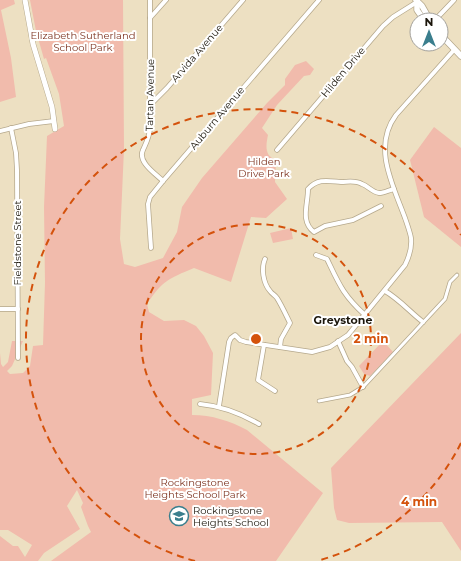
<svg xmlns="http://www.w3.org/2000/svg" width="461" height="561" font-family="Montserrat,sans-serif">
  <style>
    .green { fill: #f1bbac }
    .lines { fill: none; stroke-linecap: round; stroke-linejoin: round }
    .pedestrian-casing { stroke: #b5a88c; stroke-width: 4.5 }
    .minor-casing { stroke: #b5a88c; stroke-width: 5.5 }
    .tertiary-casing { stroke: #b5a88c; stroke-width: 6 }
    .secondary-casing { stroke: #b5a88c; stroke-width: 7 }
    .pedestrian { stroke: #fff; stroke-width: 3 }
    .minor { stroke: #fff; stroke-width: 4 }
    .tertiary { stroke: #fff; stroke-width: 5 }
    .secondary { stroke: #fff; stroke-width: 5.5 }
    .ring { fill: none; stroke: #d4520c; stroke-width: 2; stroke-dasharray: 7 5 }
    .labels { text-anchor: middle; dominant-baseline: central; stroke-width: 4; stroke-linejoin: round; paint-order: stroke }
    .park-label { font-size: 10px; fill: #7e3421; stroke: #fff }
    .street-label { font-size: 10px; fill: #1b160b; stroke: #fff }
    .poi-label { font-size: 10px; fill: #1b160b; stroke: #fff; text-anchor: start }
    .neighbourhood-label { font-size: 11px; font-weight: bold; fill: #1b160b; stroke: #fff }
    .centre { fill: #d4520c; stroke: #fff; stroke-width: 2 }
    .ring-label { font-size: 12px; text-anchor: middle; font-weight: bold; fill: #d4520c; stroke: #fff; stroke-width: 4; stroke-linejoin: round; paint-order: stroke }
  </style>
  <rect width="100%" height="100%" fill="#ede0c2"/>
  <g class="green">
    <path d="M0,0H14L15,4L1,10L11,58L16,97L0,102Z"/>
    <path d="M30,0H123L124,149L120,239L124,264L135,267L163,258L177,232L182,207L202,178L267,103L285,85V79L295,65L306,61L314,69L310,75L304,76L277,105L262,128L268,135C266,145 264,156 276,160L275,182L287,199L266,218L251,217L231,282L194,268C168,279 163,280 147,304L149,312L164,321L184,320L196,326L204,336L213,353L211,395L192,399V415C212,415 230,421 247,430L323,493L276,561H51L91,532L88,526L81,507L83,503L77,490L67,506L80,529L44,553L38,561H0V536L13,546H18L25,557L32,545L8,530H0V353L1,364L3,367L8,362L12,341H23L12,366L7,371L10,374L23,373L30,366L33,346L43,345L45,283L44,207L47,136L64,126L59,94L46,58L44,59L36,31Z"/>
    <path d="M434,127L461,148V247L424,217L410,160Z"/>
    <path d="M291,228L293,239L273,243L270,233Z"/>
    <path d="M461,333V551L442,522L349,523L337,520L334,508L331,468Z"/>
    <path d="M383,341L393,352L370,376L364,374L359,366Z"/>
  </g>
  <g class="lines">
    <defs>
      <path id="pedestrian" d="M319,401L350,395L363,387L445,299L450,282L457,275"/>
      <g id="minor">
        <path d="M150,0V129C149,138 146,143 143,150C137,162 156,174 163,181"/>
        <path d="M150,18L166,0"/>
        <path d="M435,20L454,0"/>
        <path d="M151,104L167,88L243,0"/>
        <path d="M11,128L16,153L17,170L18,358"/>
        <path d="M0,131L29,124L54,121"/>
        <path d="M277,150L383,26L393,17L417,2"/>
        <path d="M381,206L353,220L325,226L314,232C300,221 308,205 308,189C318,178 328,181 341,182C348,182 355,180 362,184C368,186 372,192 379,193C384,193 389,190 394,189"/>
        <path d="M151,248L148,204L150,197L163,181L319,0"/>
        <path d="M316,255L327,259C339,284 343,295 365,315"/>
        <path d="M265,259C261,268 263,283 270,291C272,294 275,295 277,298C282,306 286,315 290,323L281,339L280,347"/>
        <path d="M385,291C399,299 410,312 423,322"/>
        <path d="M0,309H18"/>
        <path d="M338,341L347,361L352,367L363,387"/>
        <path d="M264,345L258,380L275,391"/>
        <path d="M200,404C222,406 240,413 259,424"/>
        <path d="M219,406L229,342L231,338L235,335L240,340L246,342L312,352L330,347L348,335L405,265C409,257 412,248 411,238C410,232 407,224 405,218C393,185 372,147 396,115L454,50"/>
      </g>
      <path id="tertiary" d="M25,0L33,44L52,107L55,129"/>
      <g id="secondary">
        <path d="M416,0L422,6L430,20"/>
        <path d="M417,2V10L424,20"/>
        <path d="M441,35L461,56"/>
      </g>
    </defs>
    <use href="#pedestrian" class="pedestrian-casing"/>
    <use href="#minor" class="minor-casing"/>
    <use href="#tertiary" class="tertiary-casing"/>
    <use href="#secondary" class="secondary-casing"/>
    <use href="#pedestrian" class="pedestrian"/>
    <use href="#minor" class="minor"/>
    <use href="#tertiary" class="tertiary"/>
    <use href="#secondary" class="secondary"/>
  </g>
  <g class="ring">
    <circle cx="256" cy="339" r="115"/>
    <path d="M461 443A230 230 0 0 1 317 561M195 561A230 230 0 1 1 461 235"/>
  </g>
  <defs>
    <symbol id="school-ring" viewBox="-11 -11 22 22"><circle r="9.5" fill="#fff" stroke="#3a7e8d" stroke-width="1.5"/><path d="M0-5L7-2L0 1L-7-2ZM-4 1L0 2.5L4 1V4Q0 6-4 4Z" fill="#3a7e8d"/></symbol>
  </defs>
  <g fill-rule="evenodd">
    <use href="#school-ring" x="168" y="505" width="22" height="22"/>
  </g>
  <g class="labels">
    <g class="park-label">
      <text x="83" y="35">Elizabeth Sutherland<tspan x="83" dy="12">School Park</tspan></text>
      <text x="264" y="161">Hilden<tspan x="264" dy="12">Drive Park</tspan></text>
      <text x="195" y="482">Rockingstone<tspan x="195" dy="12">Heights School Park</tspan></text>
    </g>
    <g class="street-label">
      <text transform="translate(197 53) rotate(-49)">Arvida Avenue</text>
      <text transform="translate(343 72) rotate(-50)">Hilden Drive</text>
      <text transform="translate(150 95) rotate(-89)">Tartan Avenue</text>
      <text transform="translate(217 118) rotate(-50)">Auburn Avenue</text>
      <text transform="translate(17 243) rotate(-90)">Fieldstone Street</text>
    </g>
    <g class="poi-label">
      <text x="193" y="510">Rockingstone<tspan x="193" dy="12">Heights School</tspan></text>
    </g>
    <g class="neighbourhood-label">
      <text x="343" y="320">Greystone</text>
    </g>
  </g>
  <circle cx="256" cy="339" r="6" class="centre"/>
  <g class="ring-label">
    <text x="371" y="343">2 min</text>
    <text x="419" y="506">4 min</text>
  </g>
  <g transform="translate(429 32)"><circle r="19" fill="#ffffff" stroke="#a4a29d"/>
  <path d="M0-3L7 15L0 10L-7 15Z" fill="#3a7e8d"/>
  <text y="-6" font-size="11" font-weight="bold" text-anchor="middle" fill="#1b160b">N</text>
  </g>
</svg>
